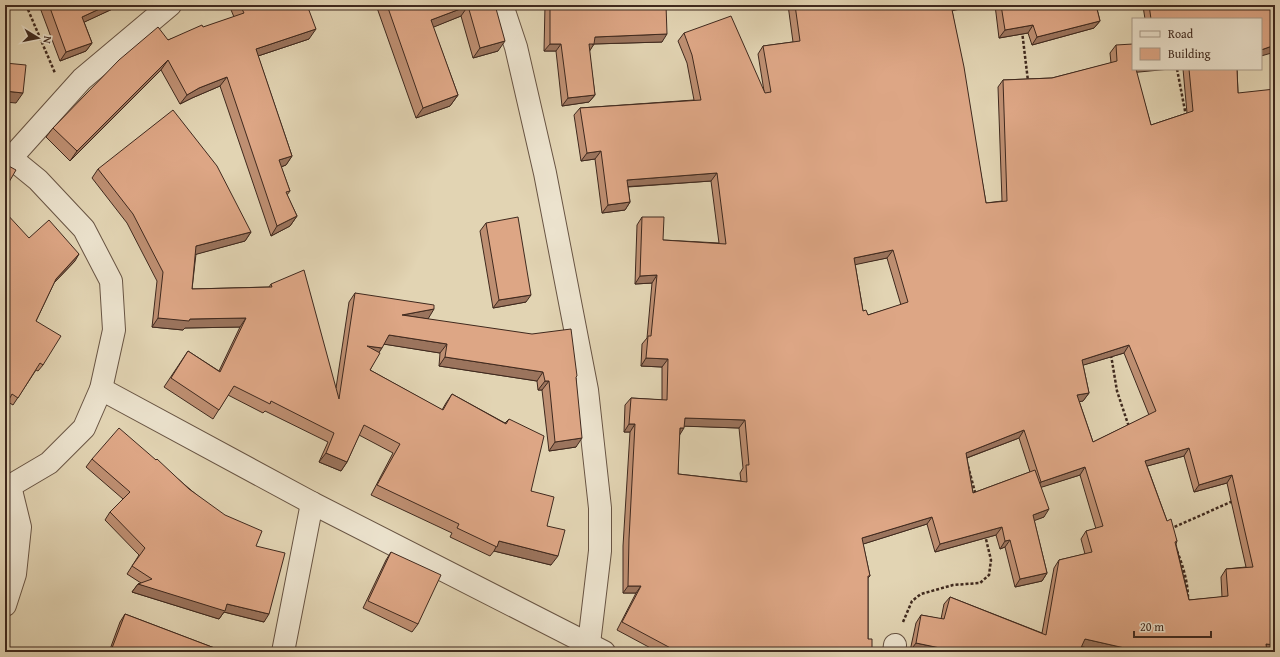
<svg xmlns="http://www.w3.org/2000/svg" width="1280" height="657" font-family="'Gentium Book Plus',serif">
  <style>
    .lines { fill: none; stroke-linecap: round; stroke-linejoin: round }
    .street-casing { stroke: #685443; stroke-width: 24 }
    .path { stroke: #3f291e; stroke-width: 2.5; stroke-dasharray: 3 2; stroke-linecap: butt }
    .street { stroke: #ece3ce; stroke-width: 22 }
    .wall { fill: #be8f72; stroke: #3f291e; fill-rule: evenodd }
    .shaded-wall { fill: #9b745d; stroke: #3f291e }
    .building { fill: #dda685; stroke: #3f291e; fill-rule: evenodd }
  </style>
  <rect width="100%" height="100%" fill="#e2d4b3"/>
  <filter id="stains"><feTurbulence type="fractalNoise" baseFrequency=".005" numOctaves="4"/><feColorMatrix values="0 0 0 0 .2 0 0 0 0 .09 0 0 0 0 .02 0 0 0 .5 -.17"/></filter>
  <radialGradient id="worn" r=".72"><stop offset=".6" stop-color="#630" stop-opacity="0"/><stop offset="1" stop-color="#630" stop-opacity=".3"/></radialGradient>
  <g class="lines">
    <defs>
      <g id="street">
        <path d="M502,5L516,47L545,173L587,390L600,508V551L588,652"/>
        <path d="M5,156L11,158L38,180L84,229L111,281L114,330L101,389L84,428L49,463L10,486L5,487"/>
        <path d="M11,158L82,79L170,5"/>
        <path d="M101,389L312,503L604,652"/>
        <path d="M5,605L15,574L20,527L10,486"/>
        <path d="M283,652L312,503"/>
        <path d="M894,652L895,645"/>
      </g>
    </defs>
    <use href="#street" class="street-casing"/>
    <g class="path">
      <path d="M26,5L55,73"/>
      <path d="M1022,31L1028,81"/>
      <path d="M1177,69L1186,116"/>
      <path d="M1111,355L1117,391L1129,427"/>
      <path d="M968,466L976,496"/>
      <path d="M1170,529L1233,501"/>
      <path d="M1177,551C1183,566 1188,582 1188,599"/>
      <path d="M903,622L912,601L921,594L953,585L980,583L989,575L991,560L985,535"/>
    </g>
    <use href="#street" class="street"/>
  </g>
  <g class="wall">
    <path d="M39,5H121L84,22L92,43L86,51L60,61Z"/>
    <path d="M229,5H307L309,39L258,56L292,156L286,165L281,167L290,191L287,195L297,216L290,226L271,236L220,86L192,98L180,104L161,70L70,161L46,137L53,128L168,40L234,17Z"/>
    <path d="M376,5H495L498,51L473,58L461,16L433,27L458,95L450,106L416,118Z"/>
    <path d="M545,5H666L662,42L594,44L589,51L595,95L589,102L562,106L556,51H544Z"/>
    <path d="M788,5H979L952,10L986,203L1002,201L998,87L1003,80L1052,78L1111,63L1110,53L1116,45L1136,73L1151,125L1187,113L1183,69H1237L1238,93L1275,652H1104L1081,647L1079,652H915L910,651L916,623L921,615L941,619L944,604L950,597L1042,633L1054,568L1059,560L1085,554L1081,539L1086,531L1096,529L1080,475L1041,487L1044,517L1034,520L1047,573L1042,581L1015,587L1005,547L1000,549L996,535L935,552L927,524L863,544L870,576L868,578V639L872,652H658L617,630L636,593H623V546L630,432H624L625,405L631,398L662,400V367L641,366L642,344L647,338L652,283L635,284L637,225L642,217L663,240L719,243L711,181L628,187L630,202L625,210L602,213L595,159L581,161L574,115L580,108L694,100L687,63L678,41L684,33L764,91L758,54L763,46L793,42ZM887,258L901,305L868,315L863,311L855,264ZM1124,353L1149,415L1093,442L1079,401H1083L1089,393L1083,365ZM684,426L739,428L743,468L740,473L741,481L678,474L679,435ZM1019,438L1030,472L973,493L967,458ZM1184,456L1194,492L1227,483L1246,567L1226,569L1221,577L1222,597L1189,600L1176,544L1177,541L1167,521L1147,466Z"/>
    <path d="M995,5H1110L1097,9L1100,21L1094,28L1032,45L1028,33L999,38Z"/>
    <path d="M1144,5H1275L1261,19H1145L1143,6Z"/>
    <path d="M98,169L251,232L245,241L196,254L192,289L269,287L271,284L336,388L349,302L355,293L428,319L576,378V447L549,451L542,390H538L537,381L439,366L440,353L384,344L379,352L370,370L442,410L446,403L452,394L505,423L509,419L531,491L547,526L551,565L494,551L490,556L450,537L452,533L371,495L393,453L359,435L347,462L341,471L319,462L328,442L265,411L263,413L228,395L213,419L164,387L188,351L219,371L240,327L185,328L183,330L152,327L157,281L127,223L92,178Z"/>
    <path d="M486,223L526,302L493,308L480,231Z"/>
    <path d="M29,238L75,261L54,283L36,321L43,365L38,371L36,370L13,405L8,402Z"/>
    <path d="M92,459L156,460L256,546L264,622L224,612L219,619L132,592L138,584L141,583L127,574L139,555L105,520L110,512L123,499L86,467Z"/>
    <path d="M391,552L418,624L412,632L363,608L386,560Z"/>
    <path d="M125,614L225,652H109L120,622Z"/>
  </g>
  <g class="shaded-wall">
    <path d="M108,5H121L76,26L82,17Z"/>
    <path d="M950,5H979L946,12Z"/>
    <path d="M1094,5H1110L1090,11Z"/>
    <path d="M468,6L461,16L424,31L431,20Z"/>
    <path d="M1100,21L1094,28L1032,45L1037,37Z"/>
    <path d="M1033,25L1028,33L999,38L1005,30Z"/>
    <path d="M316,29L309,39L249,59L256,49Z"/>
    <path d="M667,34L662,42L592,44H594L589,52H583L595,37Z"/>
    <path d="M505,41L498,51L473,58L480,48Z"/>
    <path d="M92,43L86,51L60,61L66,52Z"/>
    <path d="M550,44H561L556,51H544Z"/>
    <path d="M1275,45V52L1261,56V50Z"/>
    <path d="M168,60L161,70L70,161L77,151Z"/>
    <path d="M1133,69H1170L1129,73Z"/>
    <path d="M227,77L220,86L192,98L180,104L187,95L199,88Z"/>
    <path d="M5,91L23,93L16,103L5,102Z"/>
    <path d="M458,95L450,106L416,118L423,108Z"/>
    <path d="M595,95L589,102L562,106L568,98Z"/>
    <path d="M601,151L595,159L581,161L587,153Z"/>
    <path d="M292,156L286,165L272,170L279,160Z"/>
    <path d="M717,173L711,181L622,187L627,180Z"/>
    <path d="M630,202L625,210L602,213L608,205Z"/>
    <path d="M297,216L290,226L271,236L277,226Z"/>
    <path d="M251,232L245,241L190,256L196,246Z"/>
    <path d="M893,250L887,258L849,266L854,258Z"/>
    <path d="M79,254L75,261L51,286L56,279Z"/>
    <path d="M657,275L652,283L635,284L640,276Z"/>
    <path d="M531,295L526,302L493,308L499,300Z"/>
    <path d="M434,309L428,319L402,315Z"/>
    <path d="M158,318L190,319L246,318L240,327L185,328L183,330L152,327Z"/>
    <path d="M389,335L447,344L440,353L383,344Z"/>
    <path d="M1129,345L1124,353L1077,367L1082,360Z"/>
    <path d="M367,346L382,348L376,357Z"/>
    <path d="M445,357L543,372L537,381L439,366Z"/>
    <path d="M646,358L668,359L662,367L641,366Z"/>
    <path d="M545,381H549L542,390H538Z"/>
    <path d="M1089,393L1083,401L1072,403L1077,395Z"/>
    <path d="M685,418L745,420L739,428L679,426Z"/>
    <path d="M629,424H635L630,432H624Z"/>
    <path d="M680,428H684L679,436Z"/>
    <path d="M1024,430L1019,438L961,460L966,453Z"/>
    <path d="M582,438L576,447L549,451L555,442Z"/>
    <path d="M1189,448L1184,456L1140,468L1145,461Z"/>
    <path d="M326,453L347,462L341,471L319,462Z"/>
    <path d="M1085,467L1080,475L1036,489L1041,482Z"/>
    <path d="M1232,475L1227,483L1194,492L1199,485Z"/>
    <path d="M1049,509L1044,517L1028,523L1033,515Z"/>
    <path d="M932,517L927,524L857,546L862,538Z"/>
    <path d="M1002,527L996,535L935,552L940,544Z"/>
    <path d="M1010,540L1005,547L1000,549L1005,541Z"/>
    <path d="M499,541L558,556L551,565L494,551Z"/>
    <path d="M1047,573L1042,581L1015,587L1020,579Z"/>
    <path d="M138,584L227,604L269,614L264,622L224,612L219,619L132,592Z"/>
    <path d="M628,586H641L636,593H623Z"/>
    <path d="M1085,639L1129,649L1127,652H1104L1079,646Z"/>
    <path d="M916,643L940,648L937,652H915L910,651Z"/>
    <path d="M1266,644L1275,645V652H1264Z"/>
    <path d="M112,648L122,652H110Z"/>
  </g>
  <g class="building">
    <path d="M49,5H108L82,17L92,43L66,52Z"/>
    <path d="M240,5H307L316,29L256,49L292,156L279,160L290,191L286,192L297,216L277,226L227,77L199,88L187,95L168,60L77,151L53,128L119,60L158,27L168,40L202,25L203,27L244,13Z"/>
    <path d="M387,5H495L505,41L480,48L468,6L431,20L458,95L423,108Z"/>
    <path d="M550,5H666L667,34L595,37L594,44H589L595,95L568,98L561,44H550Z"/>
    <path d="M795,5H951L964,67L986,203L1007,201L1003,80L1052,78L1117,61L1116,45L1133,44V69H1136L1151,125L1193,111L1189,69H1237L1238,93L1275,89V645L1266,644L1267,652H1129V649L1085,639L1079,652H939L940,648L916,643L921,615L944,619L950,597L1046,635L1059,560L1092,552L1086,531L1103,526L1085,467L1041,482L1024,430L966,453L973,493L1035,470L1049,509L1033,515L1047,573L1020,579L1010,540L1005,541L1002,527L940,544L932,517L862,538L870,576H868V639H872V652H678L622,622L641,586H628L629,539L635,424H629L631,398L667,400L668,359L646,358L648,336H651L657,275L640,276L642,217H664L663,240L726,244L717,173L627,180L630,202L608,205L601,151L587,153L580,108L701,100L692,55L684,33L731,16L765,93L771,92L763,46L800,41ZM893,250L908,302L868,315L866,310L863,311L854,258ZM1129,345L1156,411L1093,442L1077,395L1089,393L1082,360ZM685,418L745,420L749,465H746L747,482L678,474L680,428H684ZM1189,448L1199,485L1232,475L1253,567L1226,569L1228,596L1189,600L1175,542L1177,541L1171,519L1167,521L1145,461Z"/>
    <path d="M1001,5H1096L1100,21L1037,37L1033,25L1005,30Z"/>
    <path d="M1149,5H1275V45L1261,50V19H1151Z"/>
    <path d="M5,63L26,65L23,93L5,91Z"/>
    <path d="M173,110L217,166L251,232L196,246L192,289L272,287L271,284L304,270L339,399L355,293L434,305V309L402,315L532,334L571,329L577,376L576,377L582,438L555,442L549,381H545L543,372L445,357L447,344L389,335L382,348L367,346L380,353L370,370L443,410L452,394L506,424L509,419L544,436L531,491L554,497L547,526L565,530L558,556L499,541L497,547L457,528L459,524L377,485L400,444L364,425L347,462L326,453L334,433L271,401L270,404L234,386L219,410L171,378L188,351L220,372L246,318L190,319L189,321L158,318L163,272L133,214L98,169Z"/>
    <path d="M5,164L16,170L5,189Z"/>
    <path d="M5,212L29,238L49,220L79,254L56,279L36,321L61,336L43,365L40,363L18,398L12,394L5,407Z"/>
    <path d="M518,217L531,295L499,300L486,223Z"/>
    <path d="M119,428L156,460L157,459L189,489L225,515L262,531L256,546L285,553L269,614L227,604L225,611L138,584L152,579L132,566L145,548L110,512L130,492L92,459Z"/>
    <path d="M391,552L441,575L418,624L368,601Z"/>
    <path d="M125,614L225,652H122L112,648Z"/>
  </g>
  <rect width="1280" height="657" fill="none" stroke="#e2d4b3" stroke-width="20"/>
  <rect x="6" y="6" width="1268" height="645" fill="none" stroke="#3f291e" stroke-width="2"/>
  <rect x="10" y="10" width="1260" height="637" fill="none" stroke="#3f291e"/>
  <rect x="1132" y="18" width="130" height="52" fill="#ece3ce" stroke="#a79988"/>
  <rect x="1140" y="31" width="20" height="6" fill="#ece3ce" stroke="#a79988"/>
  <text x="1168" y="38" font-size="12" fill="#3f291e">Road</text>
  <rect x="1140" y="48" width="20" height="12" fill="#dda685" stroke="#a79988"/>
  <text x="1168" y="58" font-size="12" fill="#3f291e">Building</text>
  <g transform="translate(38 38) rotate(100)" stroke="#ece3ce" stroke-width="3" paint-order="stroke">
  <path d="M0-3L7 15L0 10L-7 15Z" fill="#3f291e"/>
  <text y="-6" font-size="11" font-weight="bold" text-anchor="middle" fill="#3f291e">N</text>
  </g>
  <path d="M1134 631v6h77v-6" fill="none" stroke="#3f291e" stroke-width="2"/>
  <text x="1140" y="631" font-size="12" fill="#3f291e" stroke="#ece3ce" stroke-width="3" paint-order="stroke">20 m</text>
  <rect width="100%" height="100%" filter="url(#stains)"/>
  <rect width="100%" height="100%" fill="url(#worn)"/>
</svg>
